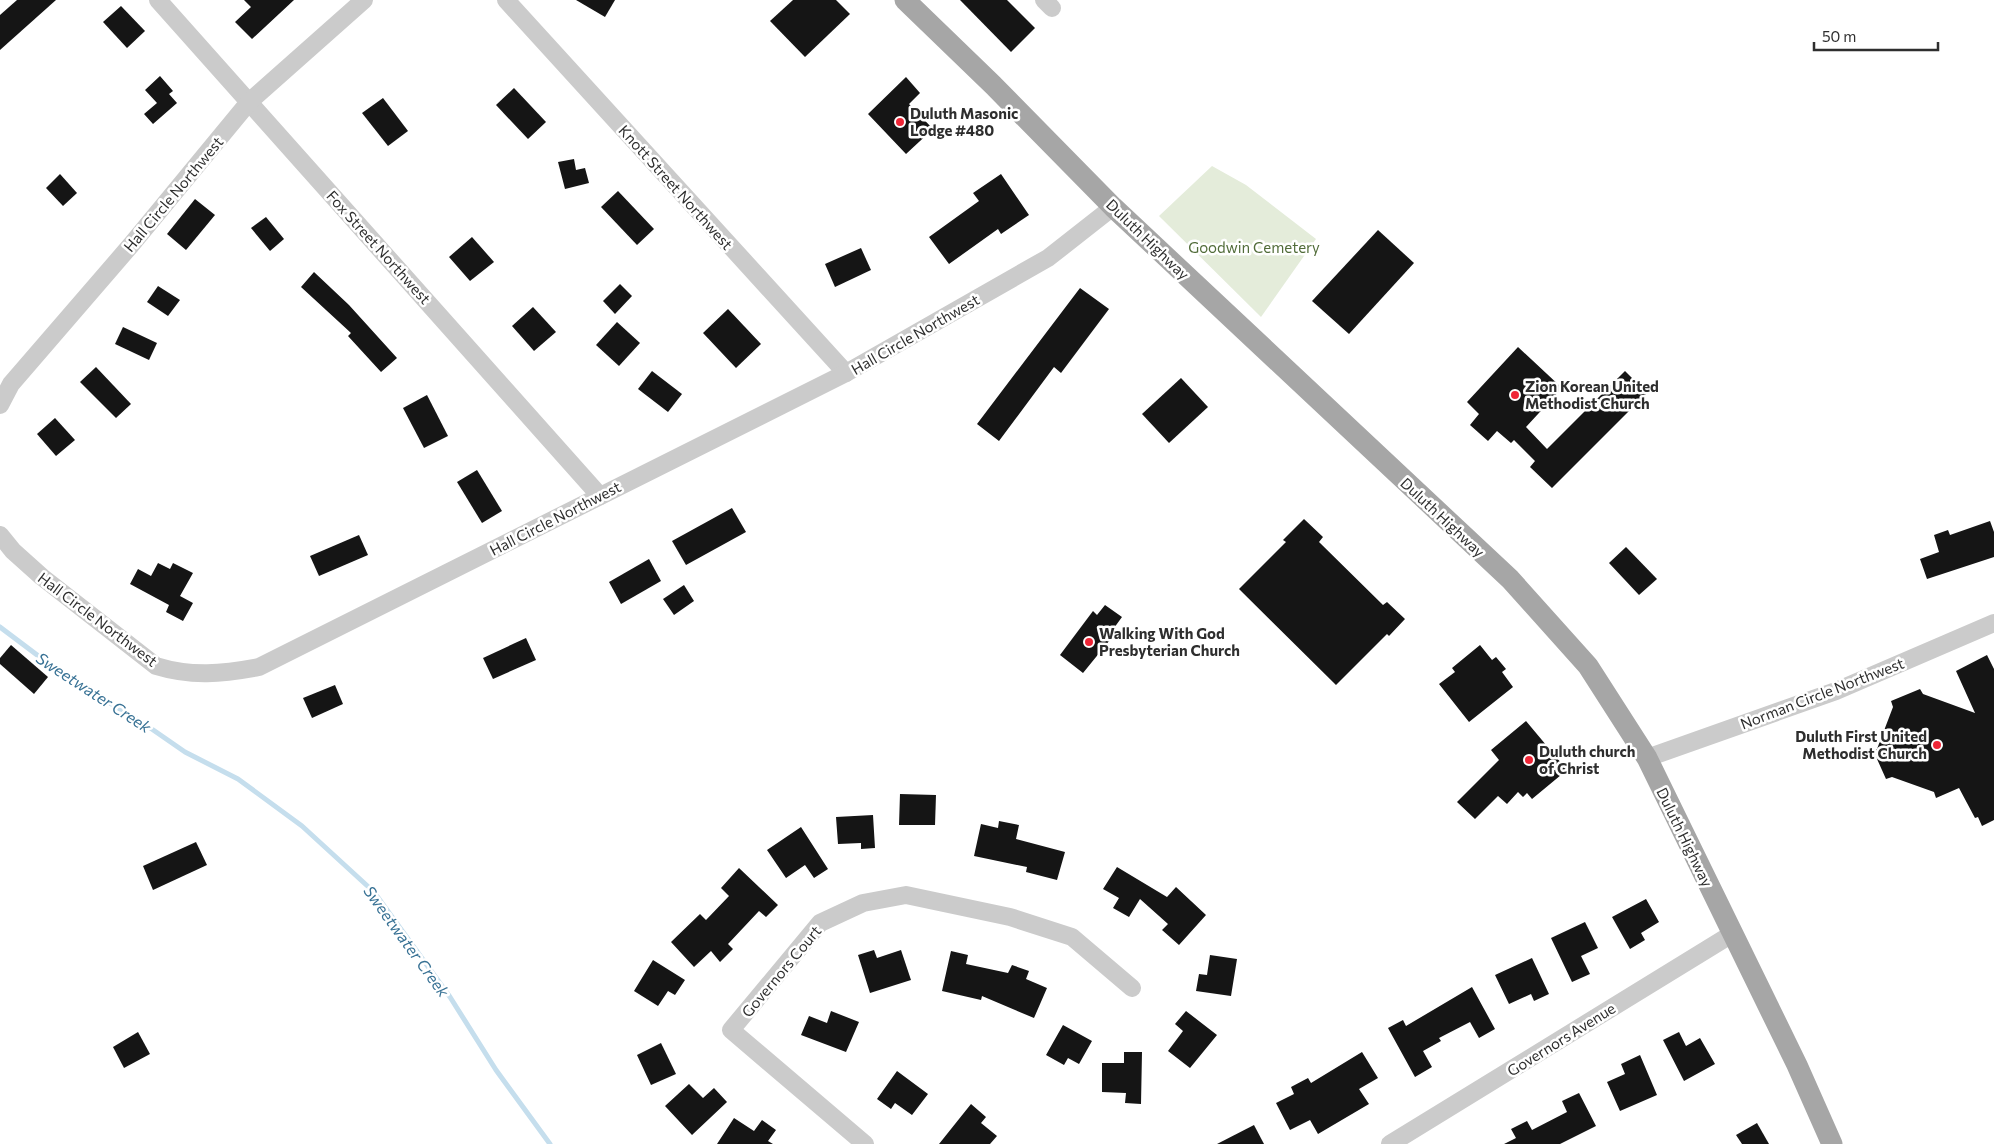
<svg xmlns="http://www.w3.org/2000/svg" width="1994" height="1144" font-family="Commissioner,sans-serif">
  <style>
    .green { fill: #e4ecda }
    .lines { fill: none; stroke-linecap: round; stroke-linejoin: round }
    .stream { stroke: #c5deed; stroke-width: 5 }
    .building { fill: #151515 }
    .minor { stroke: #cbcbcb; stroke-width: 18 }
    .major { stroke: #a6a6a6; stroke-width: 21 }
    .poi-dot { fill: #ef2536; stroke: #fff; stroke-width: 2 }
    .labels { text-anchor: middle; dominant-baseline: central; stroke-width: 5; stroke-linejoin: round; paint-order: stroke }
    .poi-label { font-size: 15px; font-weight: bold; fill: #2e2e2e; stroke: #fff; text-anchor: start }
    .street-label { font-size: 15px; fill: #2e2e2e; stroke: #fff }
    .park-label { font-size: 15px; fill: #516c39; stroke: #fff }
    .water-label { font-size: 16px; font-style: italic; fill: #377194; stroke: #fff }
  </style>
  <rect width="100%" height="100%" fill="#fff"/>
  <path class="green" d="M1212,166L1246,185L1316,239L1261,317L1159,216Z"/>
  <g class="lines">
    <path class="stream" d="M0,627L61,673L146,725L185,752L238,779L302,826L374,892L450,997L496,1070L550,1144"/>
  </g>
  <g class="building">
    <path d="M17,0H56L0,50V15Z"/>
    <path d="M244,0H294L252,39L235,22L251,7Z"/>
    <path d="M576,0H615L605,17Z"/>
    <path d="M793,0H836L850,14L805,57L770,21Z"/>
    <path d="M960,0H1007L1035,28L1011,52Z"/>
    <path d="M121,6L145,31L127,48L103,22Z"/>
    <path d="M160,76L173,91L169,94L177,103L153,124L144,114L157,103L145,90Z"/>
    <path d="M906,77L920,93L909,104L933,129L906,154L868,114Z"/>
    <path d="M514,88L546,122L528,139L496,105Z"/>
    <path d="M383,98L408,131L388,146L362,113Z"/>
    <path d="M574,159L576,170L585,168L589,183L565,189L558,162Z"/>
    <path d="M60,174L77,193L63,206L46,188Z"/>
    <path d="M1001,174L1029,215L1001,234L998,229L949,264L929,237L979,201L973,193Z"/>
    <path d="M618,191L654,229L637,245L601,207Z"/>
    <path d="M195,199L215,215L186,250L167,234Z"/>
    <path d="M266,217L284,239L270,251L251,228Z"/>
    <path d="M1378,230L1414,263L1349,334L1312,301Z"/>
    <path d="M472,237L494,262L470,281L449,257Z"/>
    <path d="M861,248L871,270L835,287L825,264Z"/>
    <path d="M314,272L349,305L397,358L381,372L348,336L351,333L301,287Z"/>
    <path d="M620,284L632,296L615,314L603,301Z"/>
    <path d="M158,286L180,300L168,316L147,302Z"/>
    <path d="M1080,288L1109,309L1061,373L1054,367L999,441L977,424Z"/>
    <path d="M533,307L556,332L534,351L512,326Z"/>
    <path d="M728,309L761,344L736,368L703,333Z"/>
    <path d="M617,322L640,343L619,366L596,345Z"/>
    <path d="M123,327L157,343L149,360L115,344Z"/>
    <path d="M1518,347L1562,388L1526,427L1547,449L1625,371L1647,393L1552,488L1530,467L1535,461L1514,440L1511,443L1497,431L1488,441L1470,425L1479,414L1467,402Z"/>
    <path d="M96,367L131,404L116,418L80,382Z"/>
    <path d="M652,371L682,394L668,412L638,389Z"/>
    <path d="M1181,378L1208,407L1169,443L1142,414Z"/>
    <path d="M427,395L448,436L424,448L403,408Z"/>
    <path d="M55,418L75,440L56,456L37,434Z"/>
    <path d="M477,470L502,511L482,523L457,482Z"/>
    <path d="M732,508L746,532L686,565L672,541Z"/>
    <path d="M1304,519L1323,537L1319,542L1383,605L1387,602L1405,619L1389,636L1387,634L1336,685L1239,589L1286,542L1283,540Z"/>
    <path d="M1990,521L1994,532V557L1927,579L1920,559L1939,552L1934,535L1948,530L1950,535Z"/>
    <path d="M359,535L368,555L319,576L310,556Z"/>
    <path d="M1626,547L1657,579L1639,595L1609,563Z"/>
    <path d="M649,559L661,581L621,604L609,582Z"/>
    <path d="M158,563L170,569L173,563L193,573L180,596L193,603L183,621L166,612L169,605L130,584L138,569L151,576Z"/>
    <path d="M684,585L694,601L674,615L663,599Z"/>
    <path d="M1105,605L1122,617L1114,628L1118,630L1083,673L1060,655L1093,611L1097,615Z"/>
    <path d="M526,638L536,660L493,679L483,658Z"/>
    <path d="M11,645L48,677L34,694L0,664V658Z"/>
    <path d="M1480,645L1492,660L1496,657L1506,669L1502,672L1513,687L1469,722L1439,684L1455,672L1452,668Z"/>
    <path d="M1987,655L1994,669V820L1982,826L1978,817L1975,818L1959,788L1936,798L1934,792L1892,777L1886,779L1873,750L1877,749L1893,707L1891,701L1920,689L1923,694L1975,713L1956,671Z"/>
    <path d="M335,685L343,704L312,718L303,698Z"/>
    <path d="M1526,721L1567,770L1532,799L1527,793L1523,797L1518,792L1507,804L1498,796L1475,819L1457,802L1499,760L1491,750Z"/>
    <path d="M900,794L936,795L935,825H899Z"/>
    <path d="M873,815L875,848L861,849V843L838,844L836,817Z"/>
    <path d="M999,821L1019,825L1016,839L1065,852L1057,880L1026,872L1027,867L974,856L981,824L998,828Z"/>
    <path d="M801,827L828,869L814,878L805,865L786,878L767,850Z"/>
    <path d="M196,842L207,865L153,890L143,866Z"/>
    <path d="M1117,867L1167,897L1176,887L1206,915L1179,945L1162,930L1168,924L1140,899L1129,917L1113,908L1119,898L1103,889Z"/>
    <path d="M739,868L778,905L766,917L759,911L728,944L733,949L720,962L711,951L694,967L671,942L700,914L706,920L729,896L721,888Z"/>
    <path d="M1646,899L1659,922L1641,933L1645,940L1630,949L1612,917Z"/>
    <path d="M1585,922L1598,948L1581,956L1590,974L1572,982L1551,938Z"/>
    <path d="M874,950L877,958L901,950L911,980L870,993L858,955Z"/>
    <path d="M951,951L968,955L966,964L1008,973L1012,965L1029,971L1026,979L1047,988L1034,1018L982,996L981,1000L942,991Z"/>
    <path d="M1210,955L1237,959L1231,996L1196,991L1199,974L1207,975Z"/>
    <path d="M1532,958L1549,994L1534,1001L1531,994L1509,1004L1495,975Z"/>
    <path d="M653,960L685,980L675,995L668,991L658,1006L634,991Z"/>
    <path d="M1472,987L1495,1029L1479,1038L1470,1022L1439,1038L1441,1041L1423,1051L1432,1067L1415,1077L1388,1028L1403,1020L1406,1026Z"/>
    <path d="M831,1011L859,1022L846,1052L801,1035L809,1016L827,1023Z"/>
    <path d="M1186,1011L1217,1035L1190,1068L1168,1051L1183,1031L1175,1024Z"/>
    <path d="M1063,1025L1092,1041L1079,1064L1068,1058L1064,1065L1046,1055Z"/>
    <path d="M138,1032L150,1054L124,1068L113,1047Z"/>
    <path d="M1679,1032L1686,1046L1700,1038L1715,1064L1684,1081L1663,1040Z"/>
    <path d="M661,1043L676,1074L651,1085L637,1055Z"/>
    <path d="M1124,1052H1142L1141,1104L1125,1103L1126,1093L1102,1092V1063H1124Z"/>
    <path d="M1362,1052L1378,1078L1359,1089L1369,1104L1318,1134L1310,1120L1290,1130L1276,1103L1294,1094L1291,1087L1308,1078L1311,1083Z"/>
    <path d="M1640,1055L1657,1095L1620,1111L1607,1082L1625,1074L1621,1064Z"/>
    <path d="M897,1071L928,1094L912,1115L895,1103L891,1109L877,1099Z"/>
    <path d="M689,1084L703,1098L714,1088L727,1102L692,1135L665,1106Z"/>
    <path d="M1579,1093L1596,1126L1560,1144H1504L1516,1138L1511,1129L1527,1121L1532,1130L1567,1112L1562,1101Z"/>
    <path d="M971,1104L986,1117L981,1123L997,1136L990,1144H939Z"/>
    <path d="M734,1118L754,1131L762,1120L776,1130L768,1141L773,1144H717Z"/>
    <path d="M1757,1123L1769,1144H1742L1736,1135Z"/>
    <path d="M1254,1125L1264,1144H1217Z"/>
  </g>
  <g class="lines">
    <g class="minor">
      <path d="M158,0L600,496"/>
      <path d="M506,0L846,373"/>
      <path d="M1044,0L1052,8"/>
      <path d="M0,405L11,384L131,245L249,102L364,0"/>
      <path d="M0,535L13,551L42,577L156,666C192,677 222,674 259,667L846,373L1048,258L1113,207"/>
      <path d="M1647,758L1836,691L1994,623"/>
      <path d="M865,1144L731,1030L820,923L863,903L906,895L1010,917L1072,937L1132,988"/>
      <path d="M1390,1144L1732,934"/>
    </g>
    <path class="major" d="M905,0L993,85L1113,207L1510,579L1588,666L1647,758L1797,1065L1832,1144"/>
  </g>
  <g class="poi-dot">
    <circle cx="900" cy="122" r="5"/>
    <circle cx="1515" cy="395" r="5"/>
    <circle cx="1089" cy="642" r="5"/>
    <circle cx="1937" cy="745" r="5"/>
    <circle cx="1529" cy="760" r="5"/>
  </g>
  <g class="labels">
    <g class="poi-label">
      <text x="910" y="113">Duluth Masonic<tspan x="910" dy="17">Lodge #480</tspan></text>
      <text x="1525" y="386">Zion Korean United<tspan x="1525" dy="17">Methodist Church</tspan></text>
      <text x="1099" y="633">Walking With God<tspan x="1099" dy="17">Presbyterian Church</tspan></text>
      <text x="1927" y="736" text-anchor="end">Duluth First United<tspan x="1927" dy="17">Methodist Church</tspan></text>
      <text x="1539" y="751">Duluth church<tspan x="1539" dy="17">of Christ</tspan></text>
    </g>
    <g class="street-label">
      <text transform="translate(676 187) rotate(48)">Knott Street Northwest</text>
      <text transform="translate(173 194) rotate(-50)">Hall Circle Northwest</text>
      <text transform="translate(1148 239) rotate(44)">Duluth Highway</text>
      <text transform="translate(379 247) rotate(48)">Fox Street Northwest</text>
      <text transform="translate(915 334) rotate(-30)">Hall Circle Northwest</text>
      <text transform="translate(1443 517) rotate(43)">Duluth Highway</text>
      <text transform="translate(555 518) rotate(-27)">Hall Circle Northwest</text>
      <text transform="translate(98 619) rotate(37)">Hall Circle Northwest</text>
      <text transform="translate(1822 693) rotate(-21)">Norman Circle Northwest</text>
      <text transform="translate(1685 837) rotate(64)">Duluth Highway</text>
      <text transform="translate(781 971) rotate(-50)">Governors Court</text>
      <text transform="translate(1561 1039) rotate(-32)">Governors Avenue</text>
    </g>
    <g class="park-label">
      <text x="1254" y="247">Goodwin Cemetery</text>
    </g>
    <g class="water-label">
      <text transform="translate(94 692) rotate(33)">Sweetwater Creek</text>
      <text transform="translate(407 941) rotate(54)">Sweetwater Creek</text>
    </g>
  </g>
  <path d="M1814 42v8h124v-8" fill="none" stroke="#2e2e2e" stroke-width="2.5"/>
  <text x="1822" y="42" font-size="15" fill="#2e2e2e" stroke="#ffffff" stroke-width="4" paint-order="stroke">50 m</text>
</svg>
